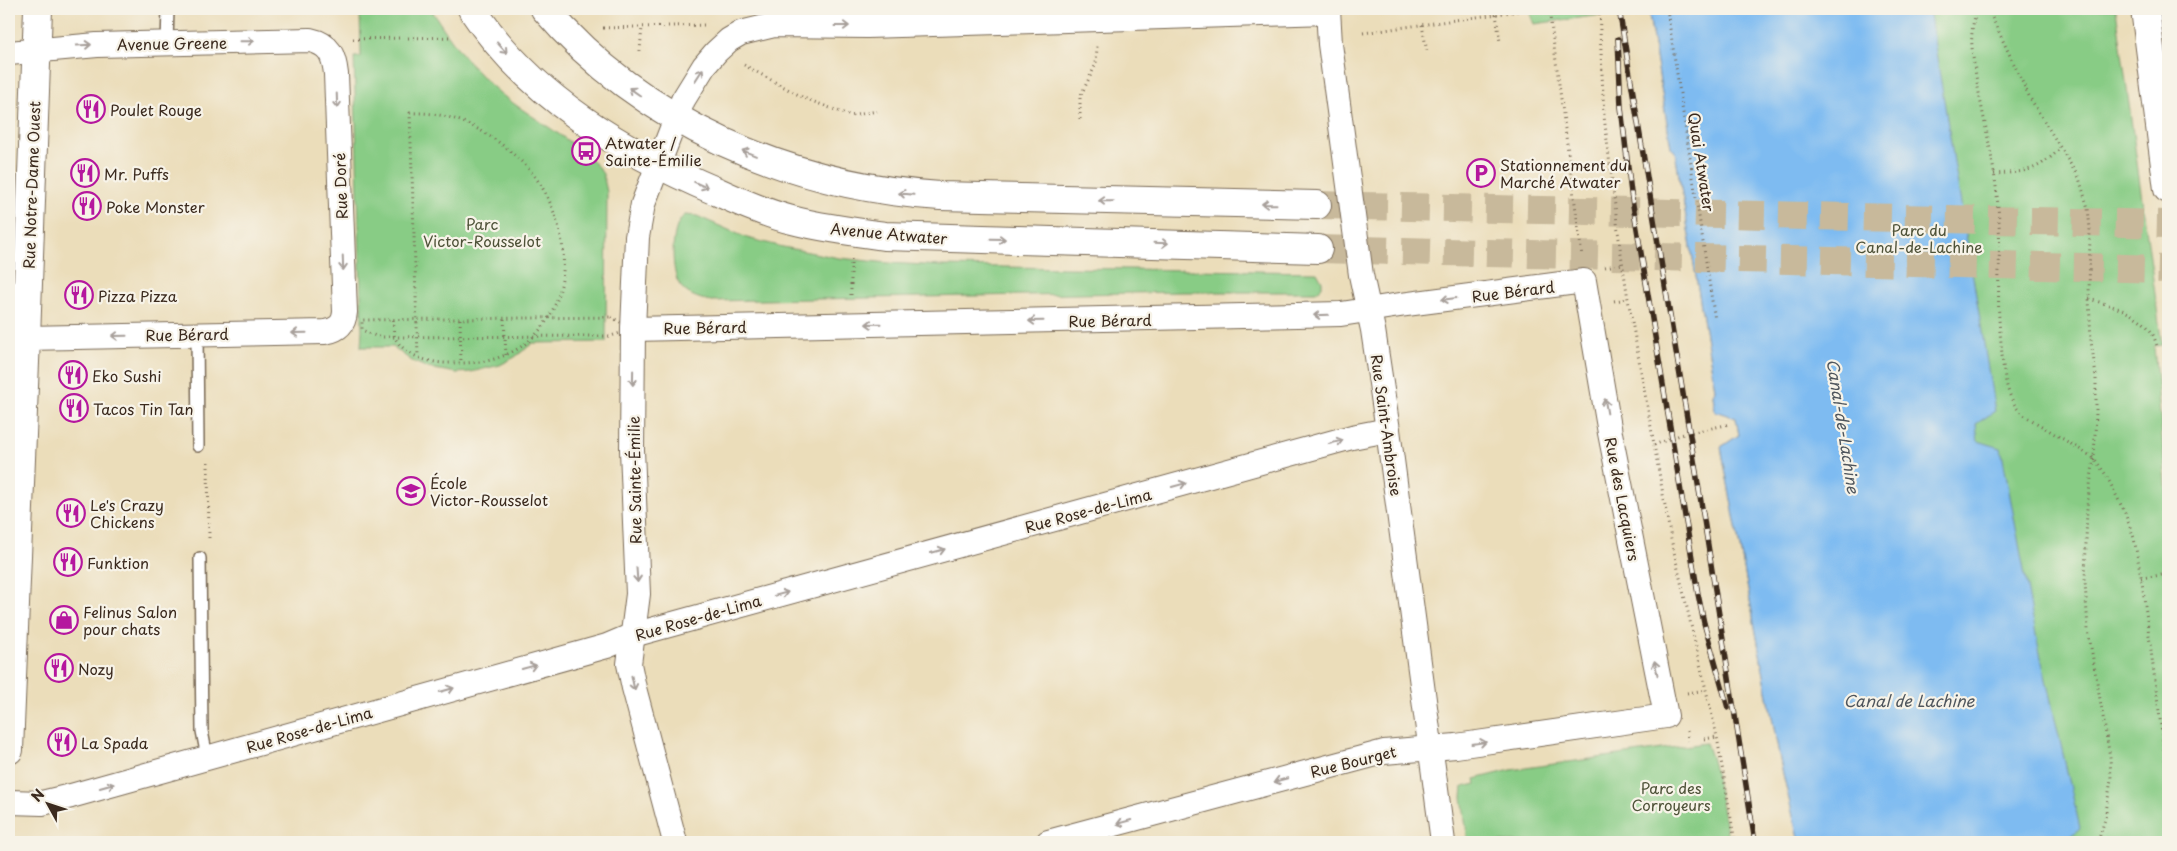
<svg xmlns="http://www.w3.org/2000/svg" width="2177" height="851" font-family="'Playpen Sans',sans-serif">
  <style>
    .green { fill: #88cc85; stroke: #627b52 }
    .water { fill: #7ebbf1; stroke: #5c7288 }
    .lines { fill: none; stroke-linecap: round; stroke-linejoin: round }
    .secondary-tunnel { stroke: #c8b99b; stroke-width: 28; stroke-dasharray: 28 14; stroke-linecap: butt }
    .lane-casing { stroke: #796955; stroke-width: 14 }
    .street-casing { stroke: #796955; stroke-width: 26 }
    .secondary-casing { stroke: #796955; stroke-width: 30 }
    .path { stroke: #796955; stroke-width: 3; stroke-dasharray: 1 4; stroke-linecap: butt }
    .lane { stroke: #fff; stroke-width: 11 }
    .street { stroke: #fff; stroke-width: 24 }
    .secondary { stroke: #fff; stroke-width: 28 }
    .rail-casing { stroke: #3b2a1e; stroke-width: 5.5 }
    .rail { stroke: #f7f3e8; stroke-width: 4; stroke-dasharray: 11; stroke-linecap: butt }
    .oneway { stroke: #a79f9a }
    .labels { text-anchor: middle; dominant-baseline: central; stroke-width: 4.5; stroke-linejoin: round; paint-order: stroke }
    .street-label { font-size: 15px; fill: #3b2a1e; stroke: #f7f3e8 }
    .poi-label { font-size: 15px; fill: #3b2a1e; stroke: #f7f3e8; text-anchor: start }
    .park-label { font-size: 15px; fill: #4e5238; stroke: #f7f3e8 }
    .water-label { font-size: 16px; font-style: italic; fill: #4f565d; stroke: #f7f3e8 }
  </style>
  <rect width="100%" height="100%" fill="#f7f3e8"/>
  <filter id="ink" filterUnits="userSpaceOnUse"><feTurbulence type="fractalNoise" baseFrequency=".02" numOctaves="2"/><feDisplacementMap in="SourceGraphic" scale="10" xChannelSelector="R" yChannelSelector="G"/><feConvolveMatrix kernelMatrix="1 2 1 2 8 2 1 2 1" color-interpolation-filters="sRGB"/></filter>
  <filter id="wash" filterUnits="userSpaceOnUse"><feTurbulence type="fractalNoise" baseFrequency=".0096" numOctaves="4" result="noise"/><feDisplacementMap in="SourceGraphic" scale="20" xChannelSelector="R" yChannelSelector="G"/><feGaussianBlur stdDeviation="1.12" result="paint"/><feColorMatrix in="noise" values="0 0 0 0 0 0 0 0 0 0 0 0 0 0 0 0 0 1.4 0 .05"/><feComposite in="paint" operator="in"/></filter>
  <g filter="url(#wash)">
    <rect width="100%" height="100%" fill="#ebddba"/>
    <g class="green">
      <path d="M357,9H431C450,40 472,70 501,94C530,117 574,140 598,167L603,174L607,192L606,342L533,343L515,357L500,365L471,372L457,373L428,368L412,361L393,347H361L362,330L354,57H361L360,10Z"/>
      <path d="M1528,9H1646L1534,24Z"/>
      <path d="M1648,9H2116L2162,345L2154,346L2168,506V842H1799L1781,765L1721,447L1739,435L1736,418L1715,411L1713,395L1715,389L1675,152L1671,147Z"/>
      <path d="M685,215L697,216L747,238L783,247L839,258L889,263L941,266L1317,272L1322,281V287L1316,292H1183L711,301C698,299 684,294 678,282C671,267 670,225 685,215Z"/>
      <path d="M1706,743L1713,763L1729,842H1468L1462,797L1463,787L1476,784L1475,779L1511,770Z"/>
    </g>
    <path class="water" d="M1648,9H1929L1995,411L1976,424L1978,441L2001,448L2037,640L2080,828L2068,838L2067,842H1799L1781,765L1721,447L1739,435L1736,418L1715,411L1713,395L1715,389L1675,152L1671,147Z"/>
  </g>
  <g filter="url(#ink)">
    <g class="lines">
      <g class="secondary-tunnel">
        <path d="M1317,205L2168,224"/>
        <path d="M1318,249L2168,269"/>
      </g>
      <defs>
        <g id="lane">
          <path d="M167,43L168,9"/>
          <path d="M197,334L198,446"/>
          <path d="M200,558L202,731L207,757"/>
        </g>
        <g id="street">
          <path d="M1328,9L1330,44L1361,275L1373,330L1388,430L1443,842"/>
          <path d="M9,53L97,45L310,40C330,44 334,56 336,74L345,312C344,325 337,330 325,332L26,338"/>
          <path d="M633,329L1341,314L1400,305L1584,281L1610,433L1666,716L1456,746L1384,752L1048,842"/>
          <path d="M9,802L42,803L71,796L607,646L633,635L1352,437L1388,430"/>
          <path d="M675,842L634,688L629,664L638,594L632,450L633,329L637,237L643,204L683,100L704,66L716,52L729,40L741,33L774,25L867,26L1328,12"/>
        </g>
        <g id="secondary">
          <path d="M472,9C530,97 623,152 718,192C742,203 767,214 792,220C823,228 854,232 885,236L1318,249"/>
          <path d="M545,9C643,124 791,186 940,196L1317,205"/>
          <path d="M2145,9L2168,189"/>
          <path d="M9,750L26,338L38,9"/>
        </g>
      </defs>
      <use href="#lane" class="lane-casing"/>
      <use href="#street" class="street-casing"/>
      <use href="#secondary" class="secondary-casing"/>
      <g class="path">
        <path d="M1549,9L1582,256"/>
        <path d="M1599,9L1604,116L1620,247L1628,299L1671,539L1717,737L1735,842"/>
        <path d="M1667,9L1715,320"/>
        <path d="M1978,9C1968,31 1972,52 1976,76C1983,119 1995,163 1998,207C2002,248 1996,291 2000,332C2003,359 2002,394 2022,414L2094,458L2106,475L2125,513L2134,538L2142,582L2168,780"/>
        <path d="M1988,9L2030,98L2079,178L2088,208L2090,229L2089,299L2091,341L2096,376V412L2094,458L2087,506L2085,582L2088,630L2110,757L2111,779L2105,819L2098,842"/>
        <path d="M1496,14L1500,42"/>
        <path d="M1422,25L1427,52"/>
        <path d="M603,28L705,25"/>
        <path d="M1363,33L1533,9"/>
        <path d="M353,39L453,37"/>
        <path d="M640,51L642,27"/>
        <path d="M744,65L804,98L851,116L877,111"/>
        <path d="M1080,119V97L1096,64L1097,46"/>
        <path d="M1994,174C2027,172 2037,171 2061,148"/>
        <path d="M851,259V298"/>
        <path d="M1605,267L1623,264"/>
        <path d="M2089,299C2110,305 2140,313 2152,333C2155,338 2156,344 2158,348"/>
        <path d="M1614,301L1628,299"/>
        <path d="M611,317L633,329L611,336L378,337L362,330V320Z"/>
        <path d="M460,319L461,363"/>
        <path d="M504,319L506,355"/>
        <path d="M393,320C394,325 393,333 395,338C406,357 432,364 451,363C468,363 485,363 500,357C550,340 571,287 561,237C555,210 544,184 524,164C492,133 456,111 410,113L418,357"/>
        <path d="M1654,445L1680,435L1730,424"/>
        <path d="M208,462L209,538"/>
        <path d="M2141,578L2168,574"/>
        <path d="M1687,693L1706,690"/>
        <path d="M1687,731L1688,741"/>
        <path d="M1704,739L1717,737"/>
      </g>
      <use href="#lane" class="lane"/>
      <use href="#street" class="street"/>
      <use href="#secondary" class="secondary"/>
      <defs>
        <g id="rail">
          <path d="M1619,9L1704,520L1755,842"/>
          <path d="M1618,39L1621,107L1631,193L1698,594L1704,623L1728,708"/>
        </g>
      </defs>
      <use href="#rail" class="rail-casing"/>
      <use href="#rail" class="rail"/>
    </g>
    <defs><path id="oneway-shaft" d="M-6 0H5M1.5-3L5.5 0L1.5 3" fill="none" stroke-width="1.6" stroke-linecap="round" stroke-linejoin="round" transform="scale(1.25)"/></defs>
    <g class="oneway">
      <use href="#oneway-shaft" transform="translate(842 26)"/>
      <use href="#oneway-shaft" transform="translate(247 41) rotate(-1)"/>
      <use href="#oneway-shaft" transform="translate(84 45) rotate(-3)"/>
      <use href="#oneway-shaft" transform="translate(502 48) rotate(48)"/>
      <use href="#oneway-shaft" transform="translate(699 75) rotate(-57)"/>
      <use href="#oneway-shaft" transform="translate(635 92) rotate(-145)"/>
      <use href="#oneway-shaft" transform="translate(337 101) rotate(88)"/>
      <use href="#oneway-shaft" transform="translate(749 153) rotate(-158)"/>
      <use href="#oneway-shaft" transform="translate(701 185) rotate(24)"/>
      <use href="#oneway-shaft" transform="translate(906 194) rotate(-174)"/>
      <use href="#oneway-shaft" transform="translate(1106 201) rotate(-179)"/>
      <use href="#oneway-shaft" transform="translate(1269 204) rotate(-179)"/>
      <use href="#oneway-shaft" transform="translate(998 239) rotate(1)"/>
      <use href="#oneway-shaft" transform="translate(1161 243) rotate(2)"/>
      <use href="#oneway-shaft" transform="translate(343 263) rotate(88)"/>
      <use href="#oneway-shaft" transform="translate(1449 299) rotate(173)"/>
      <use href="#oneway-shaft" transform="translate(1321 315) rotate(178)"/>
      <use href="#oneway-shaft" transform="translate(1036 321) rotate(179)"/>
      <use href="#oneway-shaft" transform="translate(873 324) rotate(179)"/>
      <use href="#oneway-shaft" transform="translate(299 333) rotate(179)"/>
      <use href="#oneway-shaft" transform="translate(119 336) rotate(179)"/>
      <use href="#oneway-shaft" transform="translate(633 378) rotate(91)"/>
      <use href="#oneway-shaft" transform="translate(1606 406) rotate(-100)"/>
      <use href="#oneway-shaft" transform="translate(1336 442) rotate(-15)"/>
      <use href="#oneway-shaft" transform="translate(1179 485) rotate(-15)"/>
      <use href="#oneway-shaft" transform="translate(938 551) rotate(-15)"/>
      <use href="#oneway-shaft" transform="translate(637 575) rotate(86)"/>
      <use href="#oneway-shaft" transform="translate(781 594) rotate(-15)"/>
      <use href="#oneway-shaft" transform="translate(529 667) rotate(-15)"/>
      <use href="#oneway-shaft" transform="translate(1656 668) rotate(-102)"/>
      <use href="#oneway-shaft" transform="translate(633 683) rotate(78)"/>
      <use href="#oneway-shaft" transform="translate(447 690) rotate(-16)"/>
      <use href="#oneway-shaft" transform="translate(1479 743) rotate(-8)"/>
      <use href="#oneway-shaft" transform="translate(1281 780) rotate(165)"/>
      <use href="#oneway-shaft" transform="translate(107 786) rotate(-16)"/>
      <use href="#oneway-shaft" transform="translate(1124 822) rotate(165)"/>
    </g>
  </g>
  <defs>
    <symbol id="restaurant-ring" viewBox="-11 -11 22 22"><circle r="9.5" fill="#f7f3e8" stroke="#b5179e" stroke-width="1.5"/><path d="M-5-6h1v4h1v-4h1v4h1v-4h1v5L-1.5 .5V6h-2V.5L-5-1ZM5-6V6H3V1.5H1.5Q1.5-4 5-6Z" fill="#b5179e"/></symbol>
    <symbol id="bus-ring" viewBox="-11 -11 22 22"><circle r="9.5" fill="#f7f3e8" stroke="#b5179e" stroke-width="1.5"/><path d="M-5-6H5V4H4V6H2V4H-2V6H-4V4H-5ZM-3.5-4V0h7V-4ZM-3.5 1.2v1.5H-2V1.2ZM2 1.2v1.5H3.5V1.2Z" fill="#b5179e"/></symbol>
    <symbol id="parking-ring" viewBox="-11 -11 22 22"><circle r="9.5" fill="#f7f3e8" stroke="#b5179e" stroke-width="1.5"/><path d="M-3.5-5.5H1a3.5 3.5 0 0 1 0 7H-1V5.5H-3.5ZM-1-3.4V-.6H.8a1.4 1.4 0 0 0 0-2.8Z" fill="#b5179e"/></symbol>
    <symbol id="school-ring" viewBox="-11 -11 22 22"><circle r="9.5" fill="#f7f3e8" stroke="#b5179e" stroke-width="1.5"/><path d="M0-5L7-2L0 1L-7-2ZM-4 1L0 2.5L4 1V4Q0 6-4 4Z" fill="#b5179e"/></symbol>
    <symbol id="shop-ring" viewBox="-11 -11 22 22"><circle r="9.5" fill="#f7f3e8" stroke="#b5179e" stroke-width="1.5"/><path d="M-5-2.5h2.3a2.7 3.5 0 0 1 5.4 0H5L5.5 6h-11ZM-1.5-2.5h3a1.5 2.3 0 0 0-3 0Z" fill="#b5179e"/></symbol>
  </defs>
  <g fill-rule="evenodd">
    <use href="#restaurant-ring" x="75" y="93" width="32" height="32"/>
    <use href="#bus-ring" x="570" y="135" width="32" height="32"/>
    <use href="#restaurant-ring" x="69" y="157" width="32" height="32"/>
    <use href="#parking-ring" x="1465" y="157" width="32" height="32"/>
    <use href="#restaurant-ring" x="71" y="190" width="32" height="32"/>
    <use href="#restaurant-ring" x="63" y="279" width="32" height="32"/>
    <use href="#restaurant-ring" x="57" y="359" width="32" height="32"/>
    <use href="#restaurant-ring" x="58" y="392" width="32" height="32"/>
    <use href="#school-ring" x="395" y="475" width="32" height="32"/>
    <use href="#restaurant-ring" x="55" y="497" width="32" height="32"/>
    <use href="#restaurant-ring" x="52" y="546" width="32" height="32"/>
    <use href="#shop-ring" x="48" y="604" width="32" height="32"/>
    <use href="#restaurant-ring" x="43" y="652" width="32" height="32"/>
    <use href="#restaurant-ring" x="46" y="726" width="32" height="32"/>
  </g>
  <g class="labels">
    <g class="street-label">
      <text transform="translate(172 43) rotate(-1)">Avenue Greene</text>
      <text transform="translate(1702 162) rotate(81)">Quai Atwater</text>
      <text transform="translate(31 185) rotate(-88)">Rue Notre-Dame Ouest</text>
      <text transform="translate(340 186) rotate(-92)">Rue Doré</text>
      <text transform="translate(889 233) rotate(5)">Avenue Atwater</text>
      <text transform="translate(1513 291) rotate(-7)">Rue Bérard</text>
      <text transform="translate(1110 320) rotate(-1)">Rue Bérard</text>
      <text transform="translate(705 327) rotate(-1)">Rue Bérard</text>
      <text transform="translate(187 334) rotate(-1)">Rue Bérard</text>
      <text transform="translate(1387 425) rotate(82)">Rue Saint-Ambroise</text>
      <text transform="translate(634 480) rotate(-91)">Rue Sainte-Émilie</text>
      <text transform="translate(1623 499) rotate(79)">Rue des Lacquiers</text>
      <text transform="translate(1088 510) rotate(-15)">Rue Rose-de-Lima</text>
      <text transform="translate(698 617) rotate(-16)">Rue Rose-de-Lima</text>
      <text transform="translate(309 729) rotate(-16)">Rue Rose-de-Lima</text>
      <text transform="translate(1353 761) rotate(-14)">Rue Bourget</text>
    </g>
    <g class="poi-label">
      <text x="110" y="109">Poulet Rouge</text>
      <text x="605" y="142">Atwater /<tspan x="605" dy="17">Sainte-Émilie</tspan></text>
      <text x="1500" y="164">Stationnement du<tspan x="1500" dy="17">Marché Atwater</tspan></text>
      <text x="104" y="173">Mr. Puffs</text>
      <text x="106" y="206">Poke Monster</text>
      <text x="98" y="295">Pizza Pizza</text>
      <text x="92" y="375">Eko Sushi</text>
      <text x="93" y="408">Tacos Tin Tan</text>
      <text x="430" y="482">École<tspan x="430" dy="17">Victor-Rousselot</tspan></text>
      <text x="90" y="504">Le's Crazy<tspan x="90" dy="17">Chickens</tspan></text>
      <text x="87" y="562">Funktion</text>
      <text x="83" y="611">Felinus Salon<tspan x="83" dy="17">pour chats</tspan></text>
      <text x="78" y="668">Nozy</text>
      <text x="81" y="742">La Spada</text>
    </g>
    <g class="park-label">
      <text x="482" y="223">Parc<tspan x="482" dy="17">Victor-Rousselot</tspan></text>
      <text x="1919" y="229">Parc du<tspan x="1919" dy="17">Canal-de-Lachine</tspan></text>
      <text x="1671" y="787">Parc des<tspan x="1671" dy="17">Corroyeurs</tspan></text>
    </g>
    <g class="water-label">
      <text transform="translate(1844 426) rotate(81)">Canal-de-Lachine</text>
      <text x="1909" y="700">Canal de Lachine</text>
    </g>
  </g>
  <rect width="2177" height="851" fill="none" stroke="#f7f3e8" stroke-width="30"/>
  <g transform="translate(48 804) rotate(310)" stroke="#f7f3e8" stroke-width="4" paint-order="stroke">
  <path d="M0-4L9 19L0 12L-9 19Z" fill="#3b2a1e"/>
  <text y="-8" font-size="14" font-weight="bold" text-anchor="middle" fill="#3b2a1e">N</text>
  </g>
</svg>
